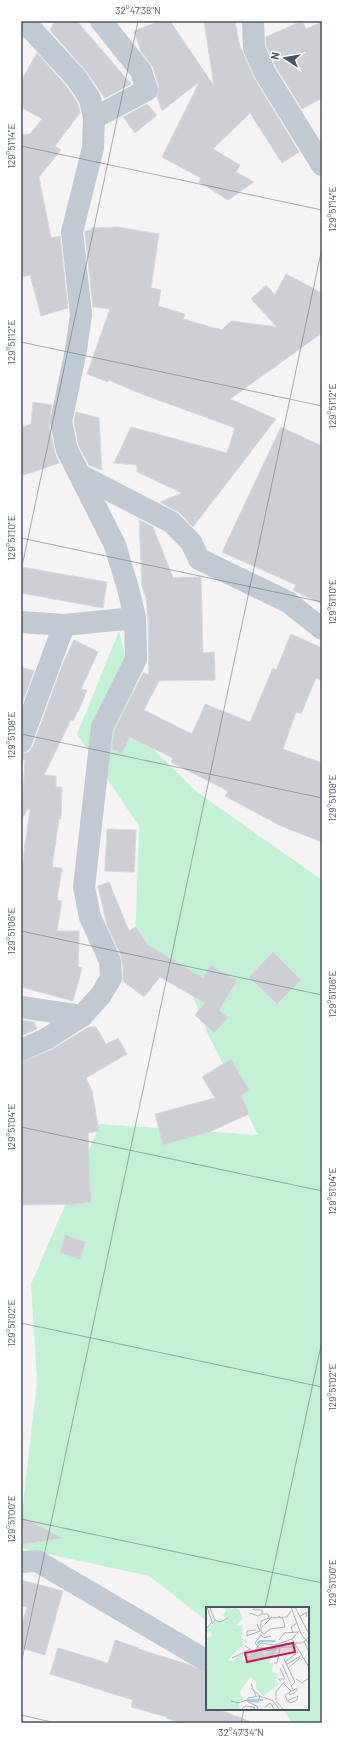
<svg xmlns="http://www.w3.org/2000/svg" width="343" height="1744" font-family="Barlow,sans-serif">
  <style>
    .green { fill: #c3f1d5 }
    .building { fill: #cdcfd5; stroke: #d7d9de }
    .lines { fill: none; stroke-linecap: round; stroke-linejoin: round }
    .minor { stroke: #c1cad2; stroke-width: 22 }
    .ticks { fill: none; stroke: #4a5661; stroke-width: 1; stroke-opacity: 0.45 }
    .inset-river { fill: none; stroke: #90daee; stroke-width: 2 }
    .inset-road { fill: none; stroke: #b1b4b9; stroke-width: 1 }
    .view { fill: #c2185b; fill-opacity: 0.15; stroke: #c2185b; stroke-width: 2 }
    .inset-edge { fill: none; stroke: #4a5661; stroke-width: 2 }
    .neatline { fill: none; stroke: #4a5661; stroke-width: 1.5 }
    .ticks-label { font-size: 10px; text-anchor: middle; fill: #4a5661 }
  </style>
  <rect width="100%" height="100%" fill="#f5f3f3"/>
  <path class="green" d="M119,631L145,741L197,792L322,880V1723H292L283,1709H308V1608H207V1621L149,1576L21,1548V1521L37,1382L31,1284L100,1124L258,1135L207,1032L184,973L135,944L139,826L77,734Z"/>
  <g class="building">
    <path d="M55,21H77L131,84L105,98L86,71L50,30Z"/>
    <path d="M160,21H170L214,86L204,21H235L240,48H241L254,78L299,152L282,163L250,113L213,149L240,165L236,172L254,182L228,200L199,182L201,178L162,157L200,81L162,111L157,97L159,87L153,67L141,51L134,31Z"/>
    <path d="M302,21L306,29L322,22V98L302,109L276,67L266,45V37Z"/>
    <path d="M37,53L67,87L78,104L80,113L55,146L61,150L39,177L51,238L60,236L68,308L41,316L30,275L21,277V135L30,134L42,119L21,107V81Z"/>
    <path d="M147,104L157,115L135,133L123,117Z"/>
    <path d="M117,227L159,234L151,288L161,290L158,306L185,314L183,319L222,330L231,321L277,327L251,299L266,285L275,295L286,274L322,293V333L230,399L276,419L193,527L180,513L160,502L182,493L137,472V465L114,463L131,427L227,453L235,428L139,393L109,380L108,382L87,374L110,309L93,307L85,233V231L91,230V228Z"/>
    <path d="M33,402L52,405L49,425L55,453L59,463L21,476V428L31,424Z"/>
    <path d="M76,412L99,418L102,470L89,465L79,446L74,422Z"/>
    <path d="M281,427L322,446V604L293,590L296,585L222,552Z"/>
    <path d="M139,520L153,527L173,578L201,577L203,653L214,652L215,680L159,681L144,710L192,734L205,704L250,722L273,668L276,670L291,634L322,648V681L316,678L301,714L296,712L283,749L322,763V842L281,826L225,796L228,791L171,762L173,758L130,737L122,753L112,749L114,731L143,673L149,675L148,618L146,598L142,586Z"/>
    <path d="M21,567L107,582L103,608L21,593Z"/>
    <path d="M74,640L98,652L81,689L87,690L81,705L73,721L71,720L44,775L56,776V787H62L61,819H59L52,867L62,868L57,900L62,901L57,931H79L78,967L82,968L73,1001L21,987V872L30,810H27L21,821L25,760H21V754L29,752L33,746L62,666Z"/>
    <path d="M21,667L34,671L21,706Z"/>
    <path d="M107,829L136,830L134,872L105,871Z"/>
    <path d="M109,882L129,931L136,927L148,945L203,978L211,965L237,981L219,1010L228,1018L214,1033L195,1015L205,1003L160,977L144,997L123,981V966L121,956L107,925L98,886Z"/>
    <path d="M273,952L301,980L277,1004L249,977Z"/>
    <path d="M21,1020L34,1022L37,1029L21,1036Z"/>
    <path d="M89,1027H96L106,1044L118,1038L127,1054L86,1078L92,1091L99,1131L88,1133L91,1202L74,1204L23,1205L21,1185V1062L51,1050Z"/>
    <path d="M231,1059L249,1090L241,1095L249,1114L209,1132L163,1145L155,1114L215,1098L202,1077Z"/>
    <path d="M65,1235L86,1242L80,1259L60,1253Z"/>
    <path d="M21,1516L62,1538L24,1544Z"/>
    <path d="M21,1580L63,1591L45,1655L21,1648V1628L27,1607L21,1606Z"/>
    <path d="M115,1640L139,1648L138,1649L190,1665L207,1673V1709H217L249,1721V1723H181L166,1718L167,1717L131,1707L133,1700L50,1674L58,1648L108,1663Z"/>
  </g>
  <g class="lines">
    <g class="minor">
      <path d="M24,21L77,79L90,99L94,118"/>
      <path d="M253,21L254,48L265,73L322,165"/>
      <path d="M80,475L171,522L191,542L199,559L288,602L322,629"/>
      <path d="M21,622L64,625L135,618"/>
      <path d="M21,742L64,625"/>
      <path d="M21,1007L82,1016"/>
      <path d="M21,1050L46,1039L82,1016L101,995L111,978L110,961L90,917L84,887L102,727L136,659L135,618L129,592L115,545L67,450L61,422L76,350L81,315L72,232L93,148L94,118L147,90L141,71L101,21"/>
      <path d="M21,1562L37,1561L207,1661"/>
    </g>
  </g>
  <path class="ticks" d="M21,146L322,210M21,342L322,406M21,538L322,602M21,571L138,21M21,734L322,798M21,931L322,995M21,1127L322,1191M21,1323L322,1387M21,1519L322,1583M265,1608L322,1341M21,1664L322,248M21,1715L56,1723M241,1723L244,1709"/>
  <g transform="translate(206 1607)">
    <rect width="103" height="103" fill="#f5f3f3"/>
    <path d="M18,0H26L24,4L29,0L33,3L37,12L30,18L37,19L35,31L42,34L40,36L36,33L38,41L34,40L22,53L28,55L31,49L37,46L36,54L41,55L45,45H57L58,49L67,42L71,43L63,54L65,57L67,56L66,65L73,67L69,73L73,77L57,89L50,81L49,73L44,70L34,85L38,93L33,94L34,103H0V31L6,29L5,25L0,26V23L9,14H20L21,11L17,9L20,3Z" fill="#c3f1d5"/>
    <path class="inset-river" d="M51,37L54,34H69M42,93H57"/>
    <path class="inset-road" d="M48,0V3H56V7H62L63,11L81,10L85,4M85,0L95,27L103,37M89,0L103,27M4,1L9,13L6,17M44,6L52,9L56,7M93,10L101,5L100,10M63,11L55,14V25L58,27L64,22L79,20L77,12L72,9M9,13L14,15L22,11M56,20L65,11M0,22L6,15L1,0M50,23L41,24V29L54,24L51,17M94,23L86,32L103,60M87,26L85,20L91,16M73,33L78,26L91,25M98,34L103,45M87,36H96L103,30V27M39,39L47,44L57,41L61,44L76,40H85L89,37M52,40L49,36L55,28L58,31L65,29M51,41H70M49,43L55,36L69,38L86,32M26,51L45,42M78,52L89,75L85,79L87,83M79,55L92,45M68,56H71L74,41M76,57L84,75M80,58L96,48M74,61L79,72H72L75,74M82,61L94,51M90,72L96,76L103,71M47,79L45,77L50,89M45,81L54,89M54,89L52,95L41,94L42,91L53,89L66,93L74,103M92,89L91,93L85,96L81,94ZM70,93V85L77,76L85,84M25,94L32,96L41,93M70,94L78,103M81,94L79,88L91,81V84L84,88L83,86M42,95L51,99L52,103M59,100L64,96L69,103M36,102L39,99L48,100L49,103"/>
    <path class="view" d="M87,36L89,45L41,55L39,46Z"/>
    <rect width="103" height="103" class="inset-edge"/>
  </g>
  <rect width="343" height="1744" fill="none" stroke="#ffffff" stroke-width="44"/>
  <g transform="translate(285 58) rotate(282)" stroke="#ffffff" stroke-width="3" paint-order="stroke">
  <path d="M0-3L7 15L0 10L-7 15Z" fill="#4a5661"/>
  <text y="-6" font-size="11" font-weight="bold" text-anchor="middle" fill="#4a5661">N</text>
  </g>
  <rect x="22" y="22" width="299" height="1700" class="neatline"/>
  <g class="ticks-label">
    <text x="138" y="14">32°47'38"N</text>
    <text transform="translate(11 146) rotate(-90)" y="4">129°51'14"E</text>
    <text transform="translate(332 209) rotate(-90)" y="4">129°51'14"E</text>
    <text transform="translate(11 342) rotate(-90)" y="4">129°51'12"E</text>
    <text transform="translate(332 406) rotate(-90)" y="4">129°51'12"E</text>
    <text transform="translate(11 538) rotate(-90)" y="4">129°51'10"E</text>
    <text transform="translate(332 602) rotate(-90)" y="4">129°51'10"E</text>
    <text transform="translate(11 735) rotate(-90)" y="4">129°51'08"E</text>
    <text transform="translate(332 798) rotate(-90)" y="4">129°51'08"E</text>
    <text transform="translate(11 931) rotate(-90)" y="4">129°51'06"E</text>
    <text transform="translate(332 994) rotate(-90)" y="4">129°51'06"E</text>
    <text transform="translate(11 1127) rotate(-90)" y="4">129°51'04"E</text>
    <text transform="translate(332 1191) rotate(-90)" y="4">129°51'04"E</text>
    <text transform="translate(11 1323) rotate(-90)" y="4">129°51'02"E</text>
    <text transform="translate(332 1387) rotate(-90)" y="4">129°51'02"E</text>
    <text transform="translate(11 1519) rotate(-90)" y="4">129°51'00"E</text>
    <text transform="translate(332 1583) rotate(-90)" y="4">129°51'00"E</text>
    <text x="241" y="1736">32°47'34"N</text>
  </g>
</svg>
